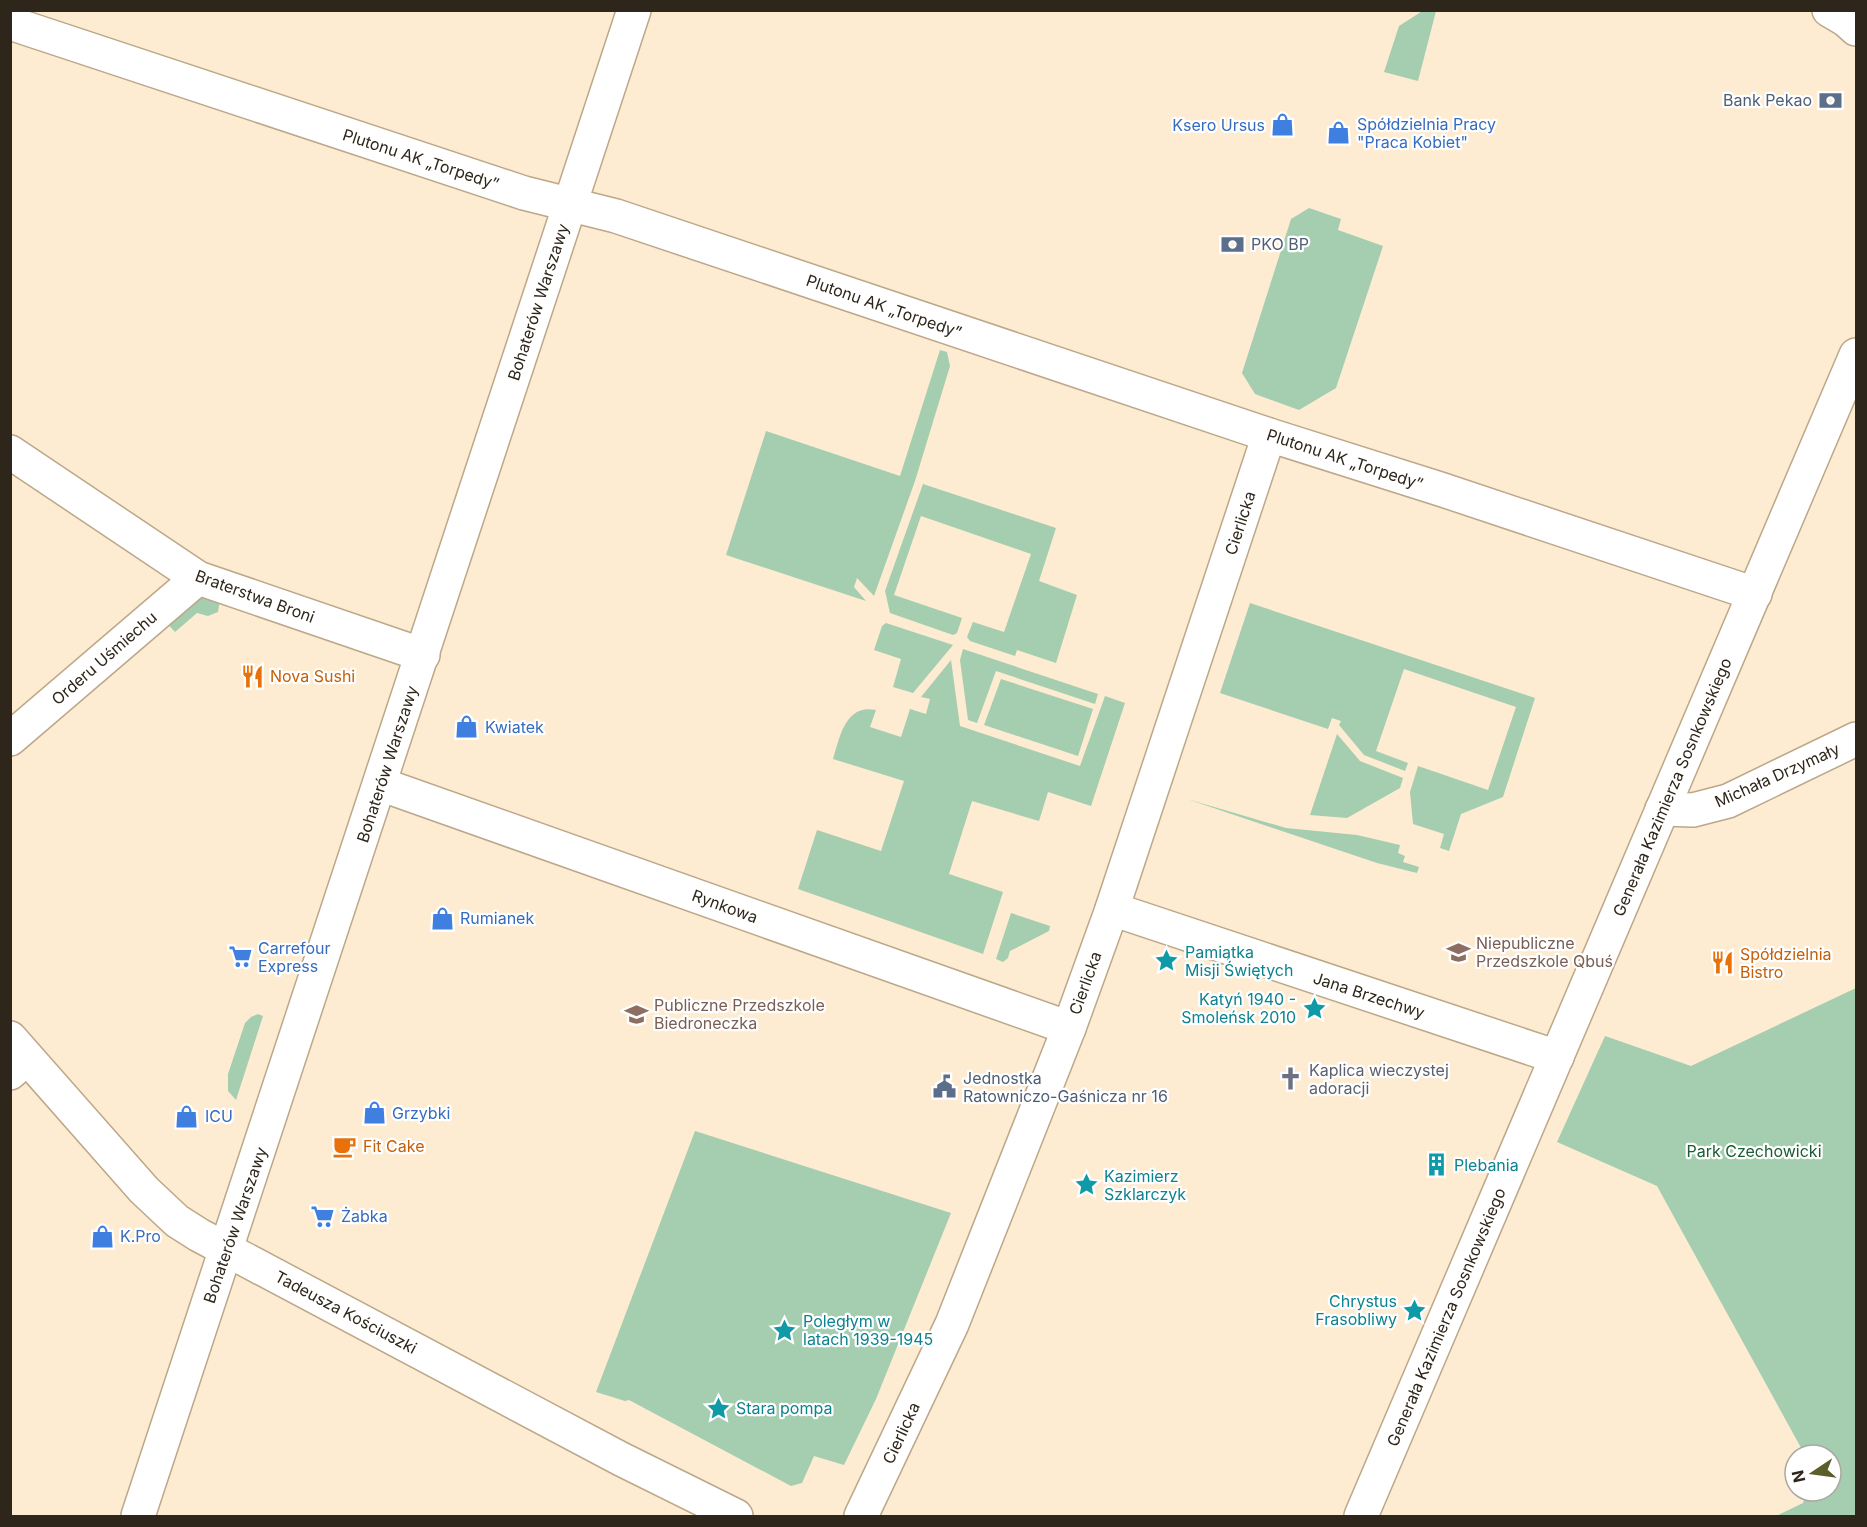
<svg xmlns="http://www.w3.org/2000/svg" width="1867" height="1527" font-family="Inter,sans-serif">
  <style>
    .green { fill: #a5cdaf }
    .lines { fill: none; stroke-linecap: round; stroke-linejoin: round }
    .street-casing { stroke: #bca789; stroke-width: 36 }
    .secondary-casing { stroke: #bca789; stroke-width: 36 }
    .street { stroke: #fff; stroke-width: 33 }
    .secondary { stroke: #fff; stroke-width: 33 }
    .labels { text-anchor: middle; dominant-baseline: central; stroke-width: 4.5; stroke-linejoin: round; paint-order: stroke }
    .service-label { font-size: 16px; fill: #4e5e75; stroke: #fff; text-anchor: start }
    .shop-label { font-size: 16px; fill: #366cbe; stroke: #fff; text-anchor: start }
    .street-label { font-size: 16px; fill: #2e261a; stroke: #fff }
    .food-label { font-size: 16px; fill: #c56008; stroke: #fff; text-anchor: start }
    .education-label { font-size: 16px; fill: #785e54; stroke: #fff; text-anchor: start }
    .culture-label { font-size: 16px; fill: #0d838f; stroke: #fff; text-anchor: start }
    .worship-label { font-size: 16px; fill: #5b616d; stroke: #fff; text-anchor: start }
    .park-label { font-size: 16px; fill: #195c32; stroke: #fff }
  </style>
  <rect width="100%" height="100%" fill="#fdecd2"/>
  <g class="green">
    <path d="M1424,10L1436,11L1418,81L1384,72L1399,26Z"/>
    <path d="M1309,208L1341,219L1338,230L1383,246L1336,388L1299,410L1255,394L1242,373L1291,219Z"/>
    <path d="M940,350L947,352L950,366L915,481L874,596L857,578L854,587L866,601L726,555L766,431L900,476Z"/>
    <path d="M923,484L1056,528L1039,581L1077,595L1056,663L1017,650L1015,656L970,641L967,637L973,622L1004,632L1031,554L921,516L894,595L962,618L957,633L953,635L890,613L885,591Z"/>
    <path d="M192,594L220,599L218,612L208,616L197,613L175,632L165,621Z"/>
    <path d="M1250,603L1535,698L1503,797L1461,814L1449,851L1440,848L1444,834L1413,824L1410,792L1418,766L1488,790L1516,707L1404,669L1376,751L1408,763L1405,771L1364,755L1339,725L1341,721L1332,718L1328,729L1220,693Z"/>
    <path d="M886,623L953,645L913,693L893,687L901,659L874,650L882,626Z"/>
    <path d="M963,649L1098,694L1095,704L996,671L977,723L968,720L960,660Z"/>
    <path d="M951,660L960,726L1080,766L1105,696L1125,703L1091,806L1048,792L1039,821L972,801L949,874L1003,892L983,954L798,889L817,830L881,851L904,781L833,759C840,737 845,704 876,710L870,727L901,737L910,709L926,714L930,699L921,697Z"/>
    <path d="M1001,679L1093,709L1078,756L984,725Z"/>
    <path d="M1337,734L1360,761L1403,778L1400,788L1347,818L1310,815Z"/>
    <path d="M1187,799L1286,828L1357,835L1400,845L1398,853L1405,856L1403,862L1419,867L1417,873L1377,863Z"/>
    <path d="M1011,913L1050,926L1049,931L1010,951L1008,958L1003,962L996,959Z"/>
    <path d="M1856,988V1516H1776L1803,1503L1807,1491H1831V1455H1805L1657,1186L1557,1142L1605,1036L1691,1066Z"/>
    <path d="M258,1014L263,1016L236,1100L228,1091V1074L245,1023L251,1017Z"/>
    <path d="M695,1131L951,1213L876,1399L844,1465L814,1456L802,1483L791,1486L629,1400L625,1401L596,1392Z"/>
  </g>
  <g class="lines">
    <defs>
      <g id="street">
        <path d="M1829,10L1846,20L1856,29"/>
        <path d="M10,23L524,193L616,216L1269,435L1440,489L1755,594"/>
        <path d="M10,452L198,578L423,655"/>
        <path d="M10,739L198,578"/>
        <path d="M380,784L1069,1028"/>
        <path d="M1662,809L1693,810L1728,801L1856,739"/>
        <path d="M1112,909L1557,1057"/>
        <path d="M10,1073L27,1058"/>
        <path d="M138,1516L634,10"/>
        <path d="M861,1516L952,1324L1069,1028L1112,909L1269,435"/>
        <path d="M1361,1516L1856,355"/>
      </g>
      <path id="secondary" d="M10,1038L144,1190L177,1221L199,1235L621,1459L736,1516"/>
    </defs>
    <use href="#street" class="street-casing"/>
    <use href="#secondary" class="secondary-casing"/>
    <use href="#street" class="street"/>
    <use href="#secondary" class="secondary"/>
  </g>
  <defs>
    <symbol id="bank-bare" viewBox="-9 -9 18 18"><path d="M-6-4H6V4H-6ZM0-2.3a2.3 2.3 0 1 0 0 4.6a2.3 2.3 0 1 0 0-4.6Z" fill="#5c6f8a" stroke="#fff" stroke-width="2.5" paint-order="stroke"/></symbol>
    <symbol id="shop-bare" viewBox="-9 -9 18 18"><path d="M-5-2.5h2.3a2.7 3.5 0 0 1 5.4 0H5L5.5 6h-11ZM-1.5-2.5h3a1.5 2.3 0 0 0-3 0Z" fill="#3f7fe0" stroke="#fff" stroke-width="2.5" paint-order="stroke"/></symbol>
    <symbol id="restaurant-bare" viewBox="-9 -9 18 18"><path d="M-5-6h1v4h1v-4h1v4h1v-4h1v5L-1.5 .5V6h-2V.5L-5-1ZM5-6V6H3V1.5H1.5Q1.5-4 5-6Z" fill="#e8710a" stroke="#fff" stroke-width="2.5" paint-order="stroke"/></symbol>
    <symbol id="school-bare" viewBox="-9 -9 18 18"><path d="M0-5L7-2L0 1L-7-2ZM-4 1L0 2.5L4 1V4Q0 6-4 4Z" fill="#8d6e63" stroke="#fff" stroke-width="2.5" paint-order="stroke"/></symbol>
    <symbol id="supermarket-bare" viewBox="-9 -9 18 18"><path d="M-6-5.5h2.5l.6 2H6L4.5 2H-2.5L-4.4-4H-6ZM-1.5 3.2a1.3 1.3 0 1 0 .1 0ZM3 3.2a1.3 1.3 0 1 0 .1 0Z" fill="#3f7fe0" stroke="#fff" stroke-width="2.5" paint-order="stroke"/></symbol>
    <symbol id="sight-bare" viewBox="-9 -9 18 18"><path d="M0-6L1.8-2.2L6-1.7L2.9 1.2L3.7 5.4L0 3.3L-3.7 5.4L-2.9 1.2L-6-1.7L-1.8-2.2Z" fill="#0f9aa8" stroke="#fff" stroke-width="2.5" paint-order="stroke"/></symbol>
    <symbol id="church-bare" viewBox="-9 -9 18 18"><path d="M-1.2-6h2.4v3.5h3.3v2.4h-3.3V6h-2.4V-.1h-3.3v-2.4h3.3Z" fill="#6b7280" stroke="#fff" stroke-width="2.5" paint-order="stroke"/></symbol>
    <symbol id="civic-bare" viewBox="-9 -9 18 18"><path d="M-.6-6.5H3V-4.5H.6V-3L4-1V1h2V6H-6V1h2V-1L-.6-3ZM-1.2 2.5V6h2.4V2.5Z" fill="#5c6f8a" stroke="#fff" stroke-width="2.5" paint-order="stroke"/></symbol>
    <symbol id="cafe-bare" viewBox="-9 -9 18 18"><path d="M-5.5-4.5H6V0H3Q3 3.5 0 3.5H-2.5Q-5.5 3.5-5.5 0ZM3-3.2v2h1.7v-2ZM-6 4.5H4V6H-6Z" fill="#e8710a" stroke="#fff" stroke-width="2.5" paint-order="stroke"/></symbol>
    <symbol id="building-bare" viewBox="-9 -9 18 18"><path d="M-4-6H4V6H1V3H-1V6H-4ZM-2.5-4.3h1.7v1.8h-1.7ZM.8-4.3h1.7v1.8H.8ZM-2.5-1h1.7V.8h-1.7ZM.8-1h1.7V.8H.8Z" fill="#0f9aa8" stroke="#fff" stroke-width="2.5" paint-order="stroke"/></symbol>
  </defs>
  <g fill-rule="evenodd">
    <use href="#bank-bare" x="1814" y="84" width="33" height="33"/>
    <use href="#shop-bare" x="1266" y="108" width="33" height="33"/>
    <use href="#shop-bare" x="1322" y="116" width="33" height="33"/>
    <use href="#bank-bare" x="1216" y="228" width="33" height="33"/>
    <use href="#restaurant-bare" x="236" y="660" width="33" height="33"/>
    <use href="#shop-bare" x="450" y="710" width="33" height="33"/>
    <use href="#shop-bare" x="426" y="902" width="33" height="33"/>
    <use href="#school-bare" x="1442" y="936" width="33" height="33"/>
    <use href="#supermarket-bare" x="224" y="940" width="33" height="33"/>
    <use href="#sight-bare" x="1150" y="944" width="33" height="33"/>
    <use href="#restaurant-bare" x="1706" y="946" width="33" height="33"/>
    <use href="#sight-bare" x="1298" y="992" width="33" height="33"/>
    <use href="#school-bare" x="620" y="998" width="33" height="33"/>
    <use href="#church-bare" x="1274" y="1062" width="33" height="33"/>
    <use href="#civic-bare" x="928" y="1070" width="33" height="33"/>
    <use href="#shop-bare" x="358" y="1096" width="33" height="33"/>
    <use href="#shop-bare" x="170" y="1100" width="33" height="33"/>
    <use href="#cafe-bare" x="328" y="1130" width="33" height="33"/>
    <use href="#building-bare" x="1420" y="1148" width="33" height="33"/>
    <use href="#sight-bare" x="1070" y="1168" width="33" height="33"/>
    <use href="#supermarket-bare" x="306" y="1200" width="33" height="33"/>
    <use href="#shop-bare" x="86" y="1220" width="33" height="33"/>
    <use href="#sight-bare" x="1398" y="1294" width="33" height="33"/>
    <use href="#sight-bare" x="768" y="1314" width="33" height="33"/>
    <use href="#sight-bare" x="702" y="1392" width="33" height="33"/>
  </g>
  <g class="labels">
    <g class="service-label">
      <text x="1812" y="100" text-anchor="end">Bank Pekao</text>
      <text x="1251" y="244">PKO BP</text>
      <text x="963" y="1078">Jednostka<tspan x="963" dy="18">Ratowniczo-Gaśnicza nr 16</tspan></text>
    </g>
    <g class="shop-label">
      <text x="1357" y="124">Spółdzielnia Pracy<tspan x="1357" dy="18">"Praca Kobiet"</tspan></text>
      <text x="1265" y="125" text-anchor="end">Ksero Ursus</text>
      <text x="485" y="727">Kwiatek</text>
      <text x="460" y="918">Rumianek</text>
      <text x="258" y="948">Carrefour<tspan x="258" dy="18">Express</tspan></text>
      <text x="392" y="1113">Grzybki</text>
      <text x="205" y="1116">ICU</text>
      <text x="341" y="1216">Żabka</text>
      <text x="120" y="1236">K.Pro</text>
    </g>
    <g class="street-label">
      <text transform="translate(421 159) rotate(18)">Plutonu AK „Torpedy”</text>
      <text transform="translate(538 302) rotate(-72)">Bohaterów Warszawy</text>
      <text transform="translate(884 306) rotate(19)">Plutonu AK „Torpedy”</text>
      <text transform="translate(1345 459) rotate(18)">Plutonu AK „Torpedy”</text>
      <text transform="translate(1240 523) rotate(-72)">Cierlicka</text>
      <text transform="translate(255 596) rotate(20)">Braterstwa Broni</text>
      <text transform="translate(104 658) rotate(-41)">Orderu Uśmiechu</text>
      <text transform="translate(387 764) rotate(-72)">Bohaterów Warszawy</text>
      <text transform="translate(1777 775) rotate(-24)">Michała Drzymały</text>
      <text transform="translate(1672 787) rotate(-67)">Generała Kazimierza Sosnkowskiego</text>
      <text transform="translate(725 906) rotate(20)">Rynkowa</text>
      <text transform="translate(1085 983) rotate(-70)">Cierlicka</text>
      <text transform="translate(1369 995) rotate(18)">Jana Brzechwy</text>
      <text transform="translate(235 1225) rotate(-71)">Bohaterów Warszawy</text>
      <text transform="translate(346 1312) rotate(28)">Tadeusza Kościuszki</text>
      <text transform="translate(1446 1317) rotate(-67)">Generała Kazimierza Sosnkowskiego</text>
      <text transform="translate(901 1433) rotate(-65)">Cierlicka</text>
    </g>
    <g class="food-label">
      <text x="270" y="676">Nova Sushi</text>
      <text x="1740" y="954">Spółdzielnia<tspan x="1740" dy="18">Bistro</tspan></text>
      <text x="363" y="1146">Fit Cake</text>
    </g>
    <g class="education-label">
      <text x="1476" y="943">Niepubliczne<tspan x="1476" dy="18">Przedszkole Qbuś</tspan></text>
      <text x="654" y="1005">Publiczne Przedszkole<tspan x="654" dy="18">Biedroneczka</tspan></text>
    </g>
    <g class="culture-label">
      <text x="1185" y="952">Pamiątka<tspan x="1185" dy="18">Misji Świętych</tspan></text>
      <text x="1296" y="999" text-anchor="end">Katyń 1940 -<tspan x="1296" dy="18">Smoleńsk 2010</tspan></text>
      <text x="1454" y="1165">Plebania</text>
      <text x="1104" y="1176">Kazimierz<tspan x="1104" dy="18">Szklarczyk</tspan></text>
      <text x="1397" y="1301" text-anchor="end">Chrystus<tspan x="1397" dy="18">Frasobliwy</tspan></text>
      <text x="803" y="1321">Poległym w<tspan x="803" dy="18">latach 1939-1945</tspan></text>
      <text x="736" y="1408">Stara pompa</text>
    </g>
    <g class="worship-label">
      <text x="1309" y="1070">Kaplica wieczystej<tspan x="1309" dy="18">adoracji</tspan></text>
    </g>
    <g class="park-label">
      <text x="1754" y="1151">Park Czechowicki</text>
    </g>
  </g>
  <rect width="1867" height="1527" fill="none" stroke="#2e261a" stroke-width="24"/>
  <g transform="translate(1813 1473) rotate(257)"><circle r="28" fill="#ffffff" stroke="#aba8a3" stroke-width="1.5"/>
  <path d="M0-4.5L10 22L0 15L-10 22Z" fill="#5b5d2a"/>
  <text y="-9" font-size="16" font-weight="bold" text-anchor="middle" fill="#2e261a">N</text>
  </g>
</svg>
